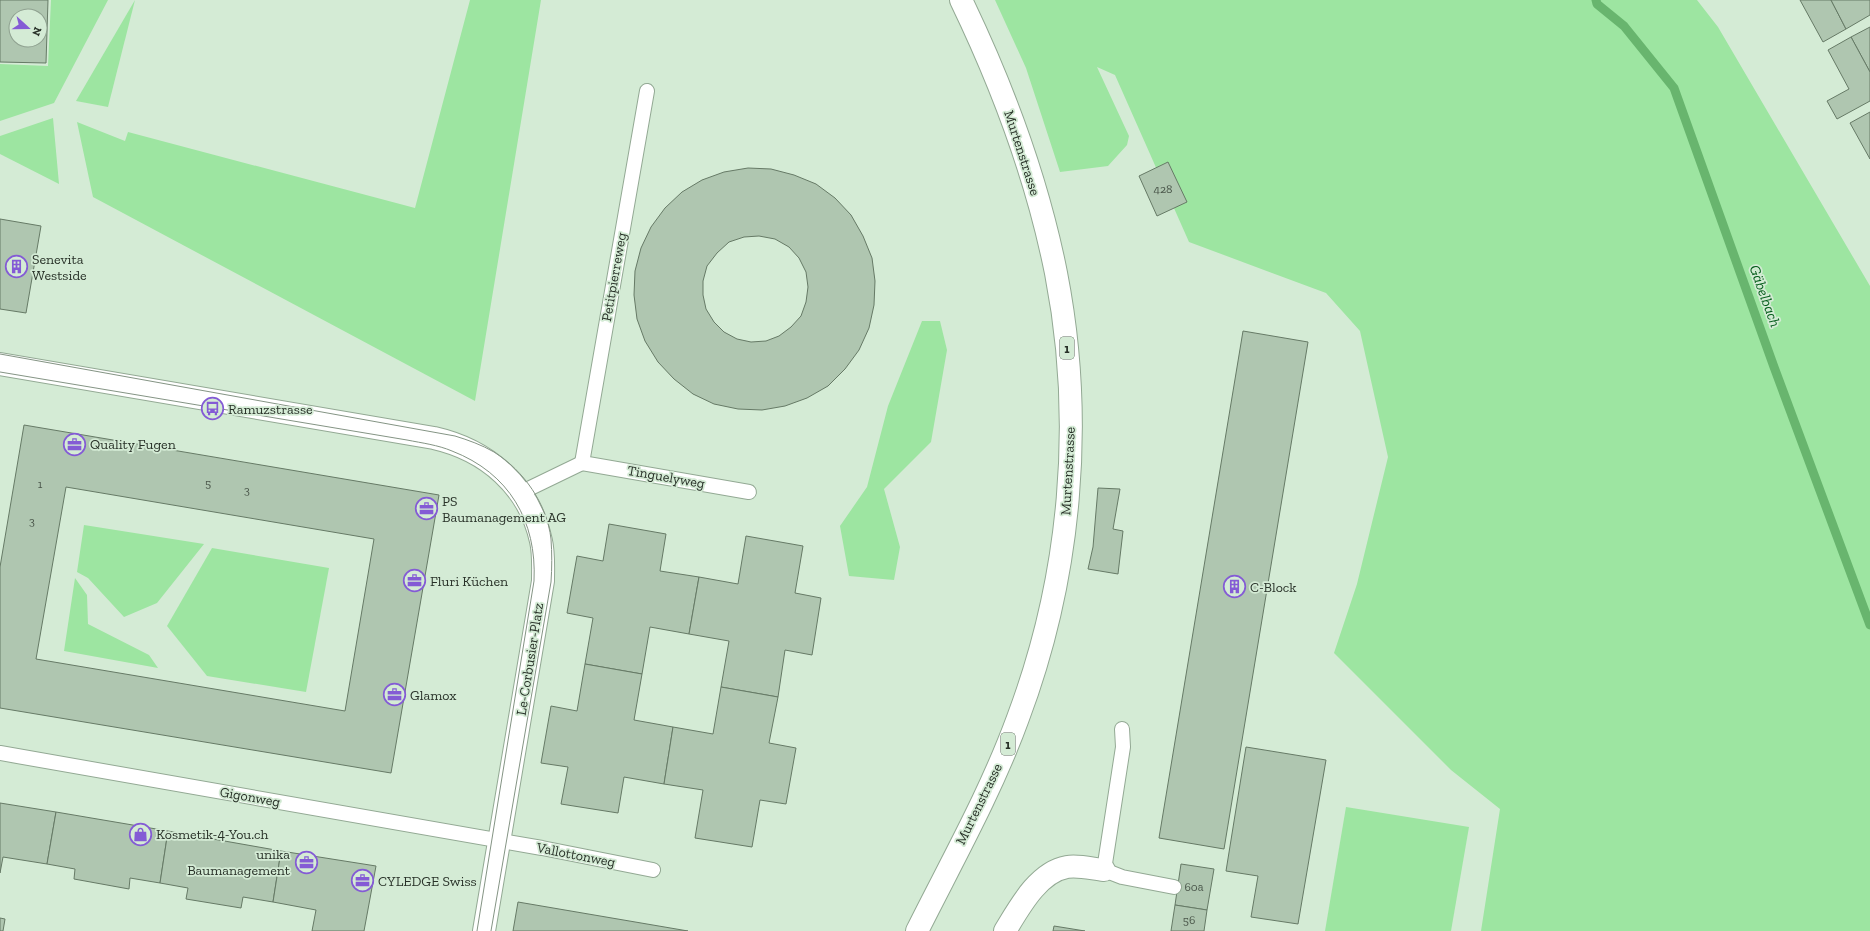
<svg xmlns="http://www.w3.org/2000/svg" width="1870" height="931" font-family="'Zilla Slab',serif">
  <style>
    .green { fill: #9de5a1 }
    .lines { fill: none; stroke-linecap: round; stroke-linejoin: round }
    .stream { stroke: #68b56e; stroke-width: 9 }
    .building { fill: #afc6b0; stroke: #667a66; fill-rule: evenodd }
    .service-casing { stroke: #93a994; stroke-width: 16 }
    .minor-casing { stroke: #93a994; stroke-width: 24 }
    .primary-casing { stroke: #93a994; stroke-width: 24 }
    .service { stroke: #fff; stroke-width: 14 }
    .minor { stroke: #fff; stroke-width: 22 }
    .primary { stroke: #fff; stroke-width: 22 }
    .tram { stroke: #849484; stroke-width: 1 }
    .labels { text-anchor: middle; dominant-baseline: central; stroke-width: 3.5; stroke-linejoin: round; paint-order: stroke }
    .number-label { font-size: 12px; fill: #4a564a }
    .shield { fill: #d4ebd5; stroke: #5c695c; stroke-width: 1 }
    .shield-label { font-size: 13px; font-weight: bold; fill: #283128 }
    .street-label { font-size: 14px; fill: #283128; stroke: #d4ebd5 }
    .poi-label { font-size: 14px; fill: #283128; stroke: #d4ebd5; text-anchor: start }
    .water-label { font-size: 15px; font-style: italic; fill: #055d1b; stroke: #d4ebd5 }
  </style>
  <rect width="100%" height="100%" fill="#d4ebd5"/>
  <g class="green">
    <path d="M51,0H108L54,103L0,121V64L48,66Z"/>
    <path d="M135,0L108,107L76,101Z"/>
    <path d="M470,0H541L475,401L93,197L77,122L125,141L128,132L415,208Z"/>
    <path d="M995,0H1697L1718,27L1870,286V931H1481L1500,809L1451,770L1334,653L1357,584L1388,457L1360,331L1326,293L1189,242L1115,75L1097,67L1129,136L1127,145L1108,166L1060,172L1026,68Z"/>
    <path d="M53,118L59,184L0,154V136Z"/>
    <path d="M922,321H940L947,350L931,442L884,489L900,547L894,580L849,576L840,526L867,487L888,406Z"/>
    <path d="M84,525L204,544L157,603L124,617L88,578L77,572Z"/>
    <path d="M212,548L329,568L306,692L207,676L167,626Z"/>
    <path d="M75,578L87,595L88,624L149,655L158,668L64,651Z"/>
    <path d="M1346,807L1469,827L1451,931H1325Z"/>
  </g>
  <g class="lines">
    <path class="stream" d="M1596,0L1597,4L1624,26L1674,88L1774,367L1870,625"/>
  </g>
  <g class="building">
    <path d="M0,0H48L46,63L0,62ZM16,16H40V40H16Z"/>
    <path d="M1800,0H1831L1846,29L1823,42Z"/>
    <path d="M1831,0H1870V15L1846,29Z"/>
    <path d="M1870,27V72L1851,37Z"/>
    <path d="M1851,37L1870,72V101L1837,119L1827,101L1849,89L1828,50Z"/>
    <path d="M1870,112V159L1850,123Z"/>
    <path d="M1168,162L1187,202L1157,216L1139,176Z"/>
    <path d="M748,168L771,169L794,175L816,184L835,198L851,215L863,236L872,258L875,281L874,305L869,328L859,350L845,369L828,386L807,398L785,406L762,410L738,409L714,404L693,394L674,379L658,362L645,341L637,319L634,295L635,271L641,248L651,227L665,208L682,192L702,180L724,172ZM759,236L775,239L789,247L799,258L806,272L808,287L806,302L801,316L791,327L779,336L766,341L751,342L737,339L724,332L714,322L706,309L703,295V281L707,266L717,253L729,242L744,237Z"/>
    <path d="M0,219L41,226L26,313L0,309Z"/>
    <path d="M1243,331L1308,342L1224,849L1159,838Z"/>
    <path d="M24,425L439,495L391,773L0,708V567ZM66,487L374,539L345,711L36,659Z"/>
    <path d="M1098,488L1120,489L1113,529L1123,531L1118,574L1088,569L1093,547Z"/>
    <path d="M609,524L666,534L660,571L699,577L689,634L650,627L642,674L585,664L593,618L567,613L577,556L603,561Z"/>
    <path d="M746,536L803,546L795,593L821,598L812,655L785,650L778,697L721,687L729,641L689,634L699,577L738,584Z"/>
    <path d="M585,664L642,674L634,720L673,727L664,784L624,777L618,813L561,804L568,767L541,763L551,706L577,711Z"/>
    <path d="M721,687L778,697L769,743L796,748L786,804L760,800L752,847L695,838L703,790L664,784L673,727L713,734Z"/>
    <path d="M1246,747L1326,760L1298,924L1251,917L1258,876L1226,871Z"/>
    <path d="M0,803L56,812L47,864L3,857L0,873Z"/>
    <path d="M56,812L168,831L160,883L130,878L129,889L74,879L75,869L47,864Z"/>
    <path d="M168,831L281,851L273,902L243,897L241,908L186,899L188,888L160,883Z"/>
    <path d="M281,851L376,866L364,931H312L316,910L273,902Z"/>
    <path d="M1181,864L1214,869L1207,910L1175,905Z"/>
    <path d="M518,902L688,931H513Z"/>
    <path d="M1175,905L1207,910L1204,931H1171Z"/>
    <path d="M0,918L5,919L3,931H0Z"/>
    <path d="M1054,926L1085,931H1053Z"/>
  </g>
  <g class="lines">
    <defs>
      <g id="service">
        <path d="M582,463L647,91"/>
        <path d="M582,463L749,492"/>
        <path d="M520,493L582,463"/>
        <path d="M1122,729L1123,747L1104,870L1122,877L1174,887"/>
        <path d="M0,753L542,848L653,870"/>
      </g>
      <g id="minor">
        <path d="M0,364L434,438C487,450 529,486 541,541C544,554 543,568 543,581L484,931"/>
        <path d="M1005,931C1019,908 1038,872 1067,867C1079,865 1093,869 1104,870"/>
      </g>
      <path id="primary" d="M917,931C952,861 991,792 1018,718C1071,577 1085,421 1056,273C1037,178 1003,87 961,0"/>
    </defs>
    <use href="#service" class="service-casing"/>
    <use href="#minor" class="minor-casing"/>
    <use href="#primary" class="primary-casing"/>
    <use href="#service" class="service"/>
    <use href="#minor" class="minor"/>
    <use href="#primary" class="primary"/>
    <g class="tram">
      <path d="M0,354L455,436C468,440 482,445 494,452C524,471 547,504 551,539C552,553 552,568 551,582L491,931"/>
      <path d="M0,372L407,440C422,443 438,445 452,451C509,473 537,521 534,581L477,931"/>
    </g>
  </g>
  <defs>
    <symbol id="building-ring" viewBox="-11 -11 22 22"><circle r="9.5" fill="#d4ebd5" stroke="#845bd5" stroke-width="1.5"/><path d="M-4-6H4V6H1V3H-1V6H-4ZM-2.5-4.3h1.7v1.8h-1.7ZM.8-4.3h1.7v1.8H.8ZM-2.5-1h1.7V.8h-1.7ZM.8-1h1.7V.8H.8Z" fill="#845bd5"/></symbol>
    <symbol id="bus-ring" viewBox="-11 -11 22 22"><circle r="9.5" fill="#d4ebd5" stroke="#845bd5" stroke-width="1.5"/><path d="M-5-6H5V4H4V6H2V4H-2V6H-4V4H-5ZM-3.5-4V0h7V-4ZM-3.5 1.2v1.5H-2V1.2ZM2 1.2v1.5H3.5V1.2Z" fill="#845bd5"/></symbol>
    <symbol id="office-ring" viewBox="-11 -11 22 22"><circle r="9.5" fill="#d4ebd5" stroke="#845bd5" stroke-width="1.5"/><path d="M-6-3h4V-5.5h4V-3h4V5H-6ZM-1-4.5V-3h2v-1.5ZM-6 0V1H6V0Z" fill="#845bd5"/></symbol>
    <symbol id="shop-ring" viewBox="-11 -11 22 22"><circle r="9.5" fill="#d4ebd5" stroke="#845bd5" stroke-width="1.5"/><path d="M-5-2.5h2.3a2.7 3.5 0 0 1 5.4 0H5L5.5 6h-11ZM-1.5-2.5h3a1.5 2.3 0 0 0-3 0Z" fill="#845bd5"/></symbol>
  </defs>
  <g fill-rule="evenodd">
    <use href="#building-ring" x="4" y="254" width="25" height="25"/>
    <use href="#bus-ring" x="200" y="396" width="25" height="25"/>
    <use href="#office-ring" x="62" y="432" width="25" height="25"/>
    <use href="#office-ring" x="414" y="496" width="25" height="25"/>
    <use href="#office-ring" x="402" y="568" width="25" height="25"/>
    <use href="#building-ring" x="1222" y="574" width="25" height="25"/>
    <use href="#office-ring" x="382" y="682" width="25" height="25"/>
    <use href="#shop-ring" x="128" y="822" width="25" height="25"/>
    <use href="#office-ring" x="294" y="850" width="25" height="25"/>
    <use href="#office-ring" x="350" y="868" width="25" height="25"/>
  </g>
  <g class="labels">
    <g class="number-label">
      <text x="1163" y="189">428</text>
      <text x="208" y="483">5</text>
      <text x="40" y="484">1</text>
      <text x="247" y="490">3</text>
      <text x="32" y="521">3</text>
      <text x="1194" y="887">60a</text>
      <text x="1189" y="920">56</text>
    </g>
    <g class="shield">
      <rect x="1060" y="337" width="14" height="22" rx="3"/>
      <rect x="1001" y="733" width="14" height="22" rx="3"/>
    </g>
    <g class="shield-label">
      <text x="1067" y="348">1</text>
      <text x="1008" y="744">1</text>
    </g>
    <g class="street-label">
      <text transform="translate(1022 153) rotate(72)">Murtenstrasse</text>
      <text transform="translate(614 277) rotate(-80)">Petitpierreweg</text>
      <text transform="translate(1068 471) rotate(-87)">Murtenstrasse</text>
      <text transform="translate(666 477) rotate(10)">Tinguelyweg</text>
      <text transform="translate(530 659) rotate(-81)">Le-Corbusier-Platz</text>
      <text transform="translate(250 797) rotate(10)">Gigonweg</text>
      <text transform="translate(979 804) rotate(-64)">Murtenstrasse</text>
      <text transform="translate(576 855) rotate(11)">Vallottonweg</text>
    </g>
    <g class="poi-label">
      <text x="32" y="259">Senevita<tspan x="32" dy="16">Westside</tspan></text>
      <text x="228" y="409">Ramuzstrasse</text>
      <text x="90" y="444">Quality Fugen</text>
      <text x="442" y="501">PS<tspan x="442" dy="16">Baumanagement AG</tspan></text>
      <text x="430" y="581">Fluri Küchen</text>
      <text x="1250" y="587">C-Block</text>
      <text x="410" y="695">Glamox</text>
      <text x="156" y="834">Kosmetik-4-You.ch</text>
      <text x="290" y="854" text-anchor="end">unika<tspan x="290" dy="16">Baumanagement</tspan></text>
      <text x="378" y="881">CYLEDGE Swiss</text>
    </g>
    <g class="water-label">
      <text transform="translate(1765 296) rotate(70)">Gäbelbach</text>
    </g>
  </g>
  <g transform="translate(28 28) rotate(111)"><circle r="19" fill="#d4ebd5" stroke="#8fa190"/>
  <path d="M0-3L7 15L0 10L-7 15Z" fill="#845bd5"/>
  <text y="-6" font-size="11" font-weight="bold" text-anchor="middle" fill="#283128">N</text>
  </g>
</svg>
